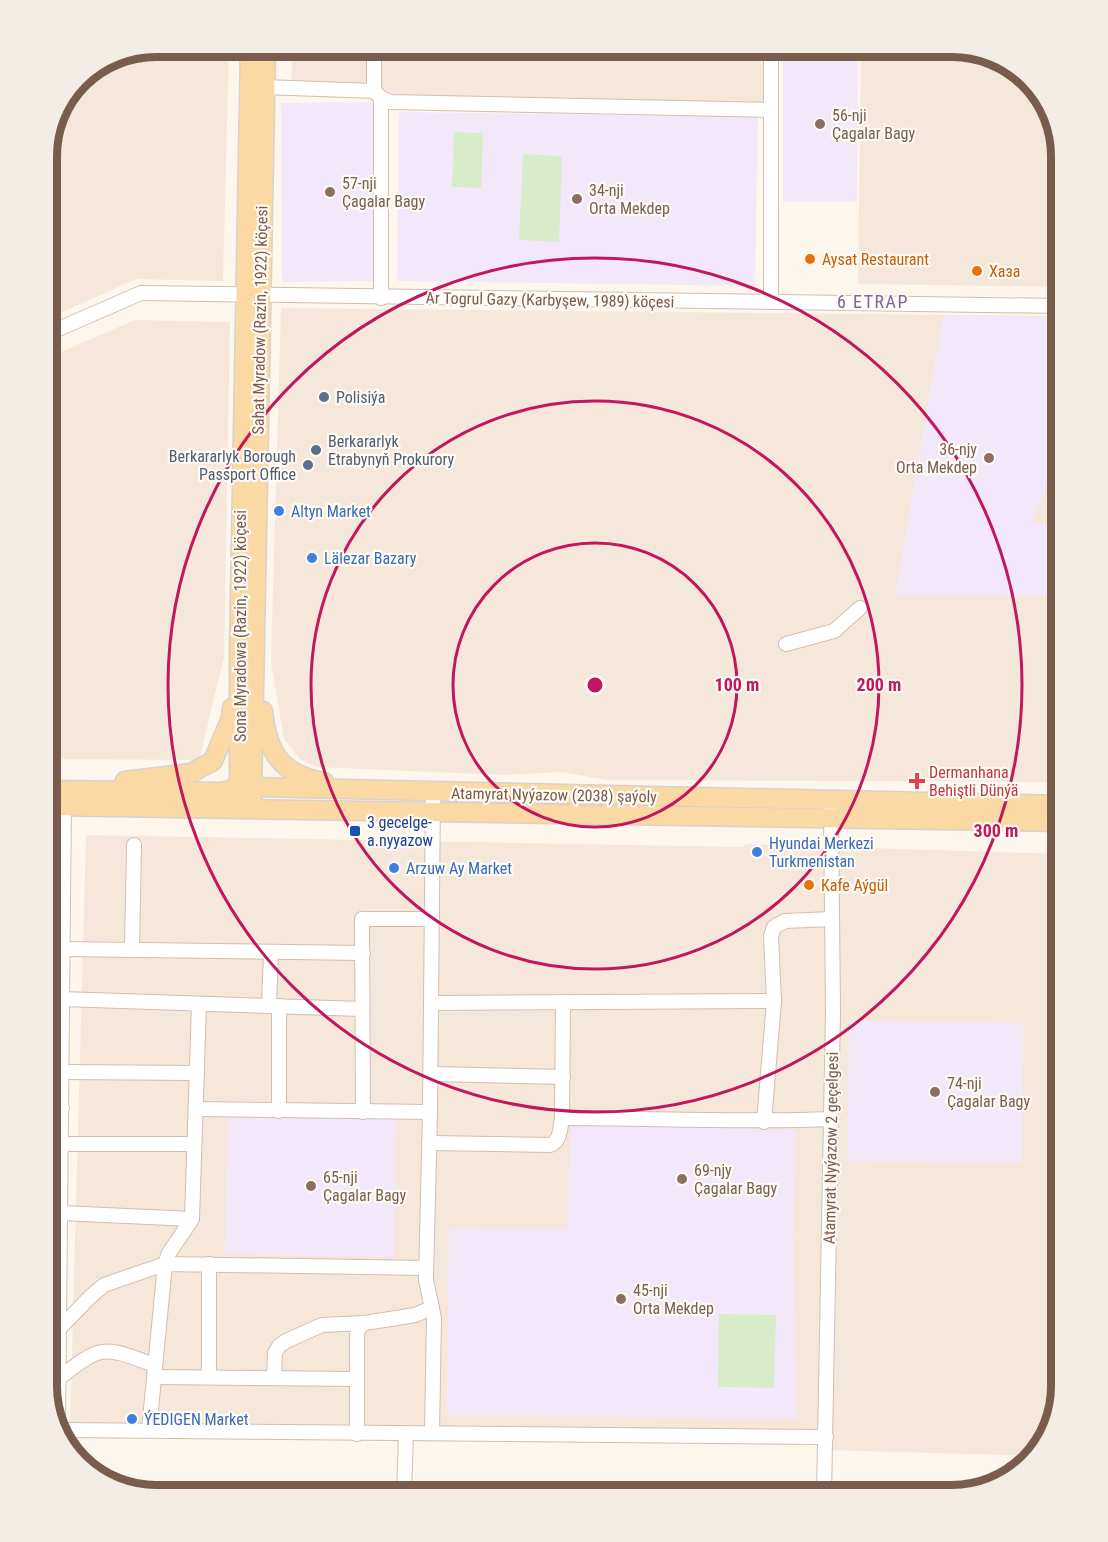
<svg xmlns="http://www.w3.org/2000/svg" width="1108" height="1542" font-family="'Roboto Condensed',sans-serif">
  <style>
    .residential { fill: #f5e8da }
    .education { fill: #f3e8fa }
    .green { fill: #d8ecc9 }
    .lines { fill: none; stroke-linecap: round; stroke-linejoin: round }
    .minor-casing { stroke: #d1beb0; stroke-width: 16 }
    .major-casing { stroke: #dad1cd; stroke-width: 21 }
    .minor { stroke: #fff; stroke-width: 14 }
    .major { stroke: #fbd9a5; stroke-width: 18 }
    .ring { fill: none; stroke: #c2185b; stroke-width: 3 }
    .education-dot { fill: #8d6e63; stroke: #fffaf3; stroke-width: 2 }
    .food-dot { fill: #e8710a; stroke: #fffaf3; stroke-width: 2 }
    .service-dot { fill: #5c6f8a; stroke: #fffaf3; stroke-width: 2 }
    .shop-dot { fill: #3f7fe0; stroke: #fffaf3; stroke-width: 2 }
    .health-dot { fill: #e0444e; stroke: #fffaf3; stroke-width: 2 }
    .transit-dot { fill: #1a4fb4; stroke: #fffaf3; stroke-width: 2 }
    .labels { text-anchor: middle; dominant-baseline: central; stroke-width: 4.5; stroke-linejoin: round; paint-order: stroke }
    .education-label { font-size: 16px; fill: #785e54; stroke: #fffaf3; text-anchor: start }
    .food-label { font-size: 16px; fill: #c56008; stroke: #fffaf3; text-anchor: start }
    .street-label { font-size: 16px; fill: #7a5c4d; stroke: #fffaf3 }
    .service-label { font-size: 16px; fill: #4e5e75; stroke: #fffaf3; text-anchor: start }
    .shop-label { font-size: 16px; fill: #366cbe; stroke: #fffaf3; text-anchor: start }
    .health-label { font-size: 16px; fill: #be3a42; stroke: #fffaf3; text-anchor: start }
    .transit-label { font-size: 16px; fill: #164399; stroke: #fffaf3; text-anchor: start }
    .neighbourhood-label { font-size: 18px; letter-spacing: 1.5px; fill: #846695; stroke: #fffaf3 }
    .rim { fill: none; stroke: #7a5c4d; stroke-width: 8 }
    .centre { fill: #c2185b; stroke: #fffaf3; stroke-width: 3 }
    .ring-label { font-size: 18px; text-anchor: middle; font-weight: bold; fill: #c2185b; stroke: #fffaf3; stroke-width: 4.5; stroke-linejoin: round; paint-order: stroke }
  </style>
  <rect width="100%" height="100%" fill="#fdf6ec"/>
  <g class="residential">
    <path d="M156,47H229L223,281L136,279L47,319V149L58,108L84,74Z"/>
    <path d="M293,47H765L766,108L387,96L379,84L291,82Z"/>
    <path d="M861,47H958L1007,61L1047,101L1061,156V287L858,284Z"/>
    <path d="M281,308L1061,316V782L607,780L562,772L504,775L316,767L301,760L284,739L271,661Z"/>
    <path d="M135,320L230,322L224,657L199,760L47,759V358Z"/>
    <path d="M86,835L741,847L747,844L1061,854V1386L1047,1441L1031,1456L827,1450L826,1433L70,1423Z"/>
  </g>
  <g class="education">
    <path d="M783,47H858L857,202H783Z"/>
    <path d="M378,102L379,281L282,282L281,103Z"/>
    <path d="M399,112L758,117L755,286L397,281Z"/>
    <path d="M943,315L1061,317V453L1056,463L1032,522L1061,528V596L895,595Z"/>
    <path d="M849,1021L1023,1023L1022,1163L848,1161Z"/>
    <path d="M228,1116L396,1119L394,1257L225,1254Z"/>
    <path d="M571,1123L796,1130L793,1236L797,1419L447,1415L449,1228L567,1229Z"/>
  </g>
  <g class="green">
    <path d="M454,132L483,133L481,188L452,187Z"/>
    <path d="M523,154L562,156L559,242L519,240Z"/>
    <path d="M719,1314L776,1315L774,1388L718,1387Z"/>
  </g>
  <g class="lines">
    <defs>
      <g id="minor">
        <path d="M374,47V91"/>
        <path d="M771,47V302"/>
        <path d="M264,87L374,91L381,98L390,102L771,110"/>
        <path d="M381,298V98"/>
        <path d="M47,334L141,293L1061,306"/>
        <path d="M786,644L834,631L860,608"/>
        <path d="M47,907H62"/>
        <path d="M62,949L363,953"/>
        <path d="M132,949L134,845"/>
        <path d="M62,999L362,1009"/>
        <path d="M563,1002L562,1118C652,1118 742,1123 831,1119"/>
        <path d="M431,1003L774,1001"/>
        <path d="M269,1006L271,952"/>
        <path d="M62,1072L197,1073"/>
        <path d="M431,1074L563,1077"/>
        <path d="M47,1107L62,1108"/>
        <path d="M197,1109L430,1112"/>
        <path d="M279,1111V1006"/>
        <path d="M363,1112L362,919H432"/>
        <path d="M764,1122L774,1001L771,936L774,927L785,921L832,919"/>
        <path d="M429,1143L550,1145C561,1141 560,1128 562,1118"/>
        <path d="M62,1144H194"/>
        <path d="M61,1213L192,1219"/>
        <path d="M59,1329L90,1297L104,1285L165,1264L426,1268"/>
        <path d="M154,1377L357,1379V1434"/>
        <path d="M209,1377V1264"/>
        <path d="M274,1378L275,1353L279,1346L286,1341L322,1325L365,1323"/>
        <path d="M58,1379C102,1344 103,1346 154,1365"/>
        <path d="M357,1379V1335L359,1328L365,1323L415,1315L432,1308"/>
        <path d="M58,1427L64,799"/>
        <path d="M59,1430L826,1437"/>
        <path d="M149,1430L165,1264L169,1253L192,1219L199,1004"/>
        <path d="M432,1432L434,1318L426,1280L430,1112L433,792"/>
        <path d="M404,1495L406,1434"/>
        <path d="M824,1495L833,1012L831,811"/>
      </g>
      <g id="major">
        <path d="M263,711C267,752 281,775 324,782"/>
        <path d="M125,781L191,773L213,761L231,718L232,708"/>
        <path d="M47,790L222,792L239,787H252L1061,805"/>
        <path d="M239,798V652L250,47"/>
        <path d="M252,798L266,47"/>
        <path d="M47,806L1061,822"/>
      </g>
    </defs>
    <use href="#minor" class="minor-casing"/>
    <use href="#major" class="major-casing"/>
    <use href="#minor" class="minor"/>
    <use href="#major" class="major"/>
  </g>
  <g class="ring">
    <circle cx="595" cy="685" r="142"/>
    <circle cx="595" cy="685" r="284"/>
    <circle cx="595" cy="685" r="427"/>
  </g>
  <g class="education-dot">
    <circle cx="820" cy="124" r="6"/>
    <circle cx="330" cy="192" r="6"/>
    <circle cx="577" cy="199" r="6"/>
    <circle cx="989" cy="458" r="6"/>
    <circle cx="935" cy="1092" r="6"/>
    <circle cx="682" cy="1179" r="6"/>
    <circle cx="311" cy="1186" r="6"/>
    <circle cx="621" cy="1299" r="6"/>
  </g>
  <g class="food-dot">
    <circle cx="810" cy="259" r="6"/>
    <circle cx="977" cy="271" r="6"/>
    <circle cx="809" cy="885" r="6"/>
  </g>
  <g class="service-dot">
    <circle cx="324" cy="397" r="6"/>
    <circle cx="316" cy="450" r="6"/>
    <circle cx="308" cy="465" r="6"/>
  </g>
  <g class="shop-dot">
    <circle cx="279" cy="511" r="6"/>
    <circle cx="312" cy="558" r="6"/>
    <circle cx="757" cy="852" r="6"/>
    <circle cx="394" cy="868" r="6"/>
    <circle cx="132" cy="1419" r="6"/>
  </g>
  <path class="health-dot" d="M914 772h6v6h6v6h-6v6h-6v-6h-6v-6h6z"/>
  <rect class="transit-dot" x="349" y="825" width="12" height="12" rx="3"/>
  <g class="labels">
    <g class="education-label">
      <text x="832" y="115">56-nji<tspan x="832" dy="18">Çagalar Bagy</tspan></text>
      <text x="342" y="183">57-nji<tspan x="342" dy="18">Çagalar Bagy</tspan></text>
      <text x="589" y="190">34-nji<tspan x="589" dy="18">Orta Mekdep</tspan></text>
      <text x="977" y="449" text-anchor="end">36-njy<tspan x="977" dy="18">Orta Mekdep</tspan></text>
      <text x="947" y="1083">74-nji<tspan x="947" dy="18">Çagalar Bagy</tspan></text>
      <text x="694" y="1170">69-njy<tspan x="694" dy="18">Çagalar Bagy</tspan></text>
      <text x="323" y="1177">65-nji<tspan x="323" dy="18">Çagalar Bagy</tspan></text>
      <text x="633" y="1290">45-nji<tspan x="633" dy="18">Orta Mekdep</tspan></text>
    </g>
    <g class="food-label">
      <text x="822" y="259">Aysat Restaurant</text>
      <text x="989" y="271">Хаза</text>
      <text x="821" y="885">Kafe Aýgül</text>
    </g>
    <g class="street-label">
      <text transform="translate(550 300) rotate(1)">Ar Togrul Gazy (Karbyşew, 1989) köçesi</text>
      <text transform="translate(260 320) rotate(-89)">Sahat Myradow (Razin, 1922) köçesi</text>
      <text transform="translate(240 626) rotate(-90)">Sona Myradowa (Razin, 1922) köçesi</text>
      <text transform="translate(554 795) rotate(1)">Atamyrat Nyýazow (2038) şaýoly</text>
      <text transform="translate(831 1148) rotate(-89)">Atamyrat Nyýazow 2 geçelgesi</text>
    </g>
    <g class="service-label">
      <text x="336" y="397">Polisiýa</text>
      <text x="328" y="441">Berkararlyk<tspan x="328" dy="18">Etrabynyň Prokurory</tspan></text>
      <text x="296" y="456" text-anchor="end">Berkararlyk Borough<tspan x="296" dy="18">Passport Office</tspan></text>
    </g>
    <g class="shop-label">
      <text x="291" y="511">Altyn Market</text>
      <text x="324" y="558">Lälezar Bazary</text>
      <text x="769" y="843">Hyundai Merkezi<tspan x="769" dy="18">Turkmenistan</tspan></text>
      <text x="406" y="868">Arzuw Ay Market</text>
      <text x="144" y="1419">ÝEDIGEN Market</text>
    </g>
    <g class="health-label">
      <text x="929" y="772">Dermanhana<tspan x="929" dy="18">Behiştli Dünýä</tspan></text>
    </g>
    <g class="transit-label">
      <text x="367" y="822">3 gecelge-<tspan x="367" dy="18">a.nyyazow</tspan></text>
    </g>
    <g class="neighbourhood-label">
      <text x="873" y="301">6 ETRAP</text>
    </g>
  </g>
  <path d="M0 0H1108V1542H0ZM156 57H952A99 99 0 0 1 1051 156V1386A99 99 0 0 1 952 1485H156A99 99 0 0 1 57 1386V156A99 99 0 0 1 156 57Z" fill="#f4ede6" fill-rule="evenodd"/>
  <path class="rim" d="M156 57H952A99 99 0 0 1 1051 156V1386A99 99 0 0 1 952 1485H156A99 99 0 0 1 57 1386V156A99 99 0 0 1 156 57Z"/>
  <circle cx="595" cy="685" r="9" class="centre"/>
  <g class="ring-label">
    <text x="737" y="691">100 m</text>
    <text x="879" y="691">200 m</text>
    <text x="996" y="837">300 m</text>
  </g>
</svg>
